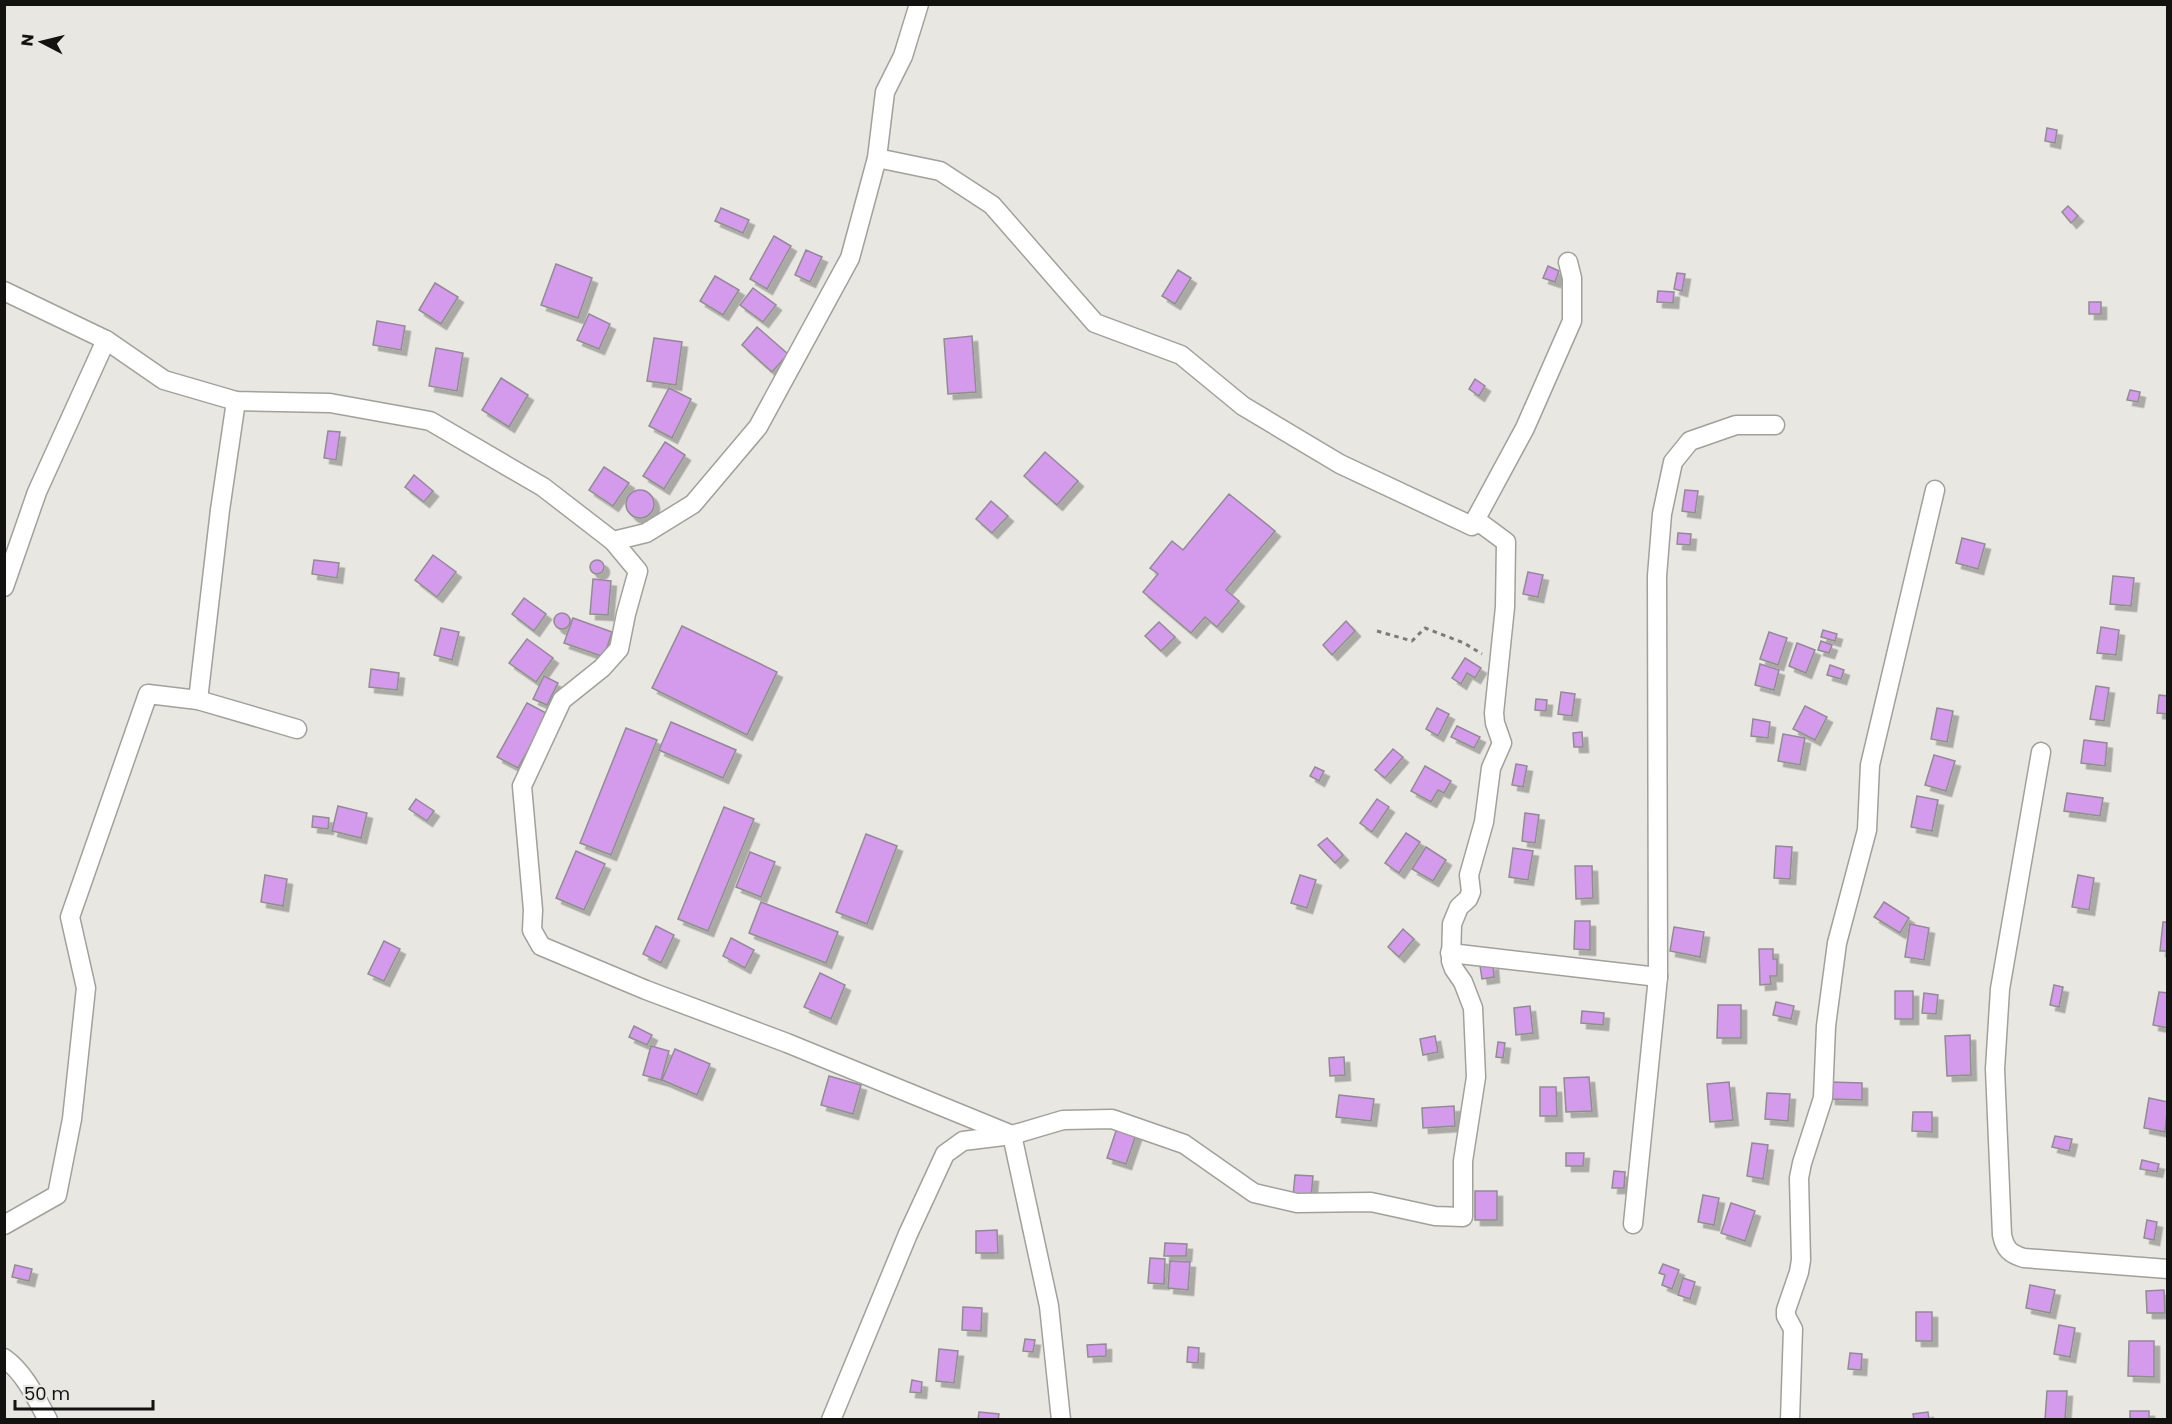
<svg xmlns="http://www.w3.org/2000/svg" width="2172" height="1424" font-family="Poppins,sans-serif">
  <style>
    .building { fill: #d49aec; stroke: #908d91; stroke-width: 1.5; filter: url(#shadow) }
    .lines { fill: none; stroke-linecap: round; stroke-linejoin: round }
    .street-casing { stroke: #a1a09b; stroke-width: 21 }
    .path { stroke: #7c7c78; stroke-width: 3; stroke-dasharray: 4.5 4.5; stroke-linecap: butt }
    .street { stroke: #fff; stroke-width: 18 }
  </style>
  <defs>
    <filter id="shadow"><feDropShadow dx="5.5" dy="5.5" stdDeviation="0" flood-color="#0004"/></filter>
  </defs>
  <rect width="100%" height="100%" fill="#e8e7e1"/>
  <g class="building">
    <path d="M2047,128L2057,130L2055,143L2045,141Z"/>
    <path d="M2068,206L2078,216L2071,223L2062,212Z"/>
    <path d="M721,208L749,220L743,233L715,221Z"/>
    <path d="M774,236L791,246L767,289L750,279Z"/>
    <path d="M806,250L822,257L810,282L795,275Z"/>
    <path d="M556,264L592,278L578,318L541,305Z"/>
    <path d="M1548,266L1559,271L1555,282L1543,278Z"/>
    <path d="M1178,270L1191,278L1175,304L1162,296Z"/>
    <path d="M1677,273L1685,274L1682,291L1674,289Z"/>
    <path d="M715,276L739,290L723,315L700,301Z"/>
    <path d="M435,283L458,297L441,324L419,310Z"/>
    <path d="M753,288L776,305L763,322L740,305Z"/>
    <path d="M1658,291L1674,292L1673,303L1657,302Z"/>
    <rect x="2089" y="302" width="12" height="12"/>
    <path d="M589,314L610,324L599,349L577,340Z"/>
    <path d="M377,321L405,326L401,350L373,345Z"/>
    <path d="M757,327L788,354L772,372L742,345Z"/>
    <path d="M972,336L976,392L948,394L944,339Z"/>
    <path d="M654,338L682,342L676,385L647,381Z"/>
    <path d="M436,348L463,353L457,391L429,386Z"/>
    <path d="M501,378L528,395L509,427L482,410Z"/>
    <path d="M1475,379L1485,386L1479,396L1469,389Z"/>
    <path d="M669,388L691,399L672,438L649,426Z"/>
    <path d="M2130,390L2140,392L2138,402L2127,400Z"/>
    <path d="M328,431L340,432L336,460L324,458Z"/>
    <path d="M665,442L685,455L664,489L643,476Z"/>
    <path d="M1045,452L1078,481L1057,505L1024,476Z"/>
    <path d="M604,467L629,483L613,506L589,490Z"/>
    <path d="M414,475L433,491L424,502L405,487Z"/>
    <circle cx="640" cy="504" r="14"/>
    <path d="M1685,490L1698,491L1695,513L1682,511Z"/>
    <path d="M1229,494L1275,531L1226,590L1239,601L1217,627L1205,617L1191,633L1143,592L1158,574L1150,568L1172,541L1183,550Z"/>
    <path d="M991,501L1008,516L992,533L976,519Z"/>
    <path d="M1678,533L1691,534L1690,545L1677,544Z"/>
    <path d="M1962,538L1985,544L1978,569L1956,563Z"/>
    <path d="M433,555L456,572L437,597L415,580Z"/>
    <circle cx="597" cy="567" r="7"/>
    <path d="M314,560L339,563L337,578L312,574Z"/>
    <path d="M1528,572L1543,575L1538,597L1523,594Z"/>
    <path d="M2113,576L2134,578L2131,606L2110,604Z"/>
    <path d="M593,579L611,581L608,615L590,614Z"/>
    <path d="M524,598L546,614L534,631L512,614Z"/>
    <circle cx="562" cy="621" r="8"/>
    <path d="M573,618L612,632L604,657L564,643Z"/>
    <path d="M1346,621L1355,631L1332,655L1323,645Z"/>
    <path d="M1159,622L1175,637L1161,651L1145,636Z"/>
    <path d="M682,626L777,672L747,735L652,688Z"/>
    <path d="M2101,627L2119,630L2116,655L2097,653Z"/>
    <path d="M441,628L459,632L452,660L434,655Z"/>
    <path d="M1823,630L1837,634L1835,641L1821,637Z"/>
    <path d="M1769,632L1787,638L1778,665L1760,659Z"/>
    <path d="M527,639L553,658L536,682L509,663Z"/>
    <path d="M1821,641L1832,645L1829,653L1818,650Z"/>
    <path d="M1797,643L1815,650L1806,673L1789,666Z"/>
    <path d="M1465,658L1481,668L1475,678L1467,673L1461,684L1452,678Z"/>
    <path d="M1760,664L1779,670L1774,690L1755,685Z"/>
    <path d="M1830,665L1844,670L1841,679L1827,675Z"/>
    <path d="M371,669L399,673L397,690L369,687Z"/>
    <path d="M544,676L558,683L547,705L533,699Z"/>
    <path d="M2096,686L2109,688L2104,721L2090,719Z"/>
    <path d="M1561,692L1575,694L1572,716L1558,714Z"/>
    <path d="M2159,695L2168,696V714L2157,713Z"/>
    <path d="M1536,699L1547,700L1546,711L1535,710Z"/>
    <path d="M527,703L548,714L518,768L497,757Z"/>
    <path d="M1805,706L1827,717L1815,740L1793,729Z"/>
    <path d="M1437,708L1449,714L1438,736L1426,729Z"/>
    <path d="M1937,708L1953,711L1947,742L1931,739Z"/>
    <path d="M1753,719L1770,722L1768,738L1751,736Z"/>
    <path d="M671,722L736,750L723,778L659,750Z"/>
    <path d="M1457,726L1480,737L1474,748L1451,737Z"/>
    <path d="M626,728L657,740L611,855L580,843Z"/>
    <path d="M1582,732L1583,747H1574L1573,733Z"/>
    <path d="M1783,734L1805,738L1800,765L1778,761Z"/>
    <path d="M2084,740L2107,743L2105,766L2081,763Z"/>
    <path d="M1393,749L1403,757L1385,778L1375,770Z"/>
    <path d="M1934,755L1955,761L1946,791L1925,785Z"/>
    <path d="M1516,764L1527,766L1523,787L1512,785Z"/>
    <path d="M1425,766L1451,781L1444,793L1438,790L1431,802L1411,791Z"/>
    <path d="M1315,767L1324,771L1319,781L1310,776Z"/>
    <path d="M2067,793L2103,798L2100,816L2064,811Z"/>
    <path d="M1917,796L1938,800L1932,831L1911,827Z"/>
    <path d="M416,799L434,811L427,821L409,809Z"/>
    <path d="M1377,799L1389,807L1372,832L1360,823Z"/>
    <path d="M338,806L367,813L361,838L332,831Z"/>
    <path d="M724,807L754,819L708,931L678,919Z"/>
    <path d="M1525,813L1539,815L1535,843L1522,841Z"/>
    <path d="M313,816L329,818L328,829L312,827Z"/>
    <path d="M1406,833L1420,842L1399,873L1385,863Z"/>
    <path d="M866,834L897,846L867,924L836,912Z"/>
    <path d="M1327,838L1343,855L1335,863L1318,845Z"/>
    <path d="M1776,846L1792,847L1790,879L1774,878Z"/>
    <path d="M1426,847L1446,860L1433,881L1412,869Z"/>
    <path d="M1513,848L1533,851L1528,880L1509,877Z"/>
    <path d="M576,851L605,864L584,910L556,898Z"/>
    <path d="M750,852L775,862L761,897L736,887Z"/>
    <path d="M1575,866H1592L1593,898L1576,899Z"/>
    <path d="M265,875L287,879L283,906L261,902Z"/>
    <path d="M1300,875L1316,880L1307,908L1291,903Z"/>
    <path d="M2078,875L2094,878L2089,910L2072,907Z"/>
    <path d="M761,902L838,932L826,963L749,933Z"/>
    <path d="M1884,902L1909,918L1900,933L1874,917Z"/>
    <path d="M1575,921H1590V950L1574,949Z"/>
    <path d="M2163,922H2168V951H2160Z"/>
    <path d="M1910,924L1929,928L1924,960L1905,957Z"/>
    <path d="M656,926L674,935L661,963L643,954Z"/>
    <path d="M1674,927L1704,932L1700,957L1670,951Z"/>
    <path d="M1403,929L1414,939L1399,957L1388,947Z"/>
    <path d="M731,938L754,950L745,968L723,956Z"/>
    <path d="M384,941L400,949L384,981L368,974Z"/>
    <path d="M1759,949H1773V959H1777V976H1770L1771,984L1760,985Z"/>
    <path d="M1493,964L1494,977L1482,979L1480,966Z"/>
    <path d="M820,973L845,985L831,1019L804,1007Z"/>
    <path d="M2054,985L2063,987L2059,1007L2050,1005Z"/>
    <rect x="1895" y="991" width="18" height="28"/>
    <path d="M2159,992L2168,993V1028L2153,1025Z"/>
    <path d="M1924,993L1938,995L1936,1014L1922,1013Z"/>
    <path d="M1776,1002L1794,1006L1791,1019L1773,1015Z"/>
    <path d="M1718,1005H1741V1038H1717Z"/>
    <path d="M1530,1006L1533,1033L1516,1035L1514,1008Z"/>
    <path d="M1582,1011L1604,1013L1603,1025L1581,1023Z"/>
    <path d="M634,1026L652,1035L647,1045L629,1037Z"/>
    <path d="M1970,1035L1971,1075L1947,1076L1945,1036Z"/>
    <path d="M1435,1036L1438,1052L1423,1055L1420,1039Z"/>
    <path d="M1498,1042L1505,1043L1503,1058L1496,1057Z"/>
    <path d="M651,1046L669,1051L661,1080L643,1075Z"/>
    <path d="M675,1049L710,1064L697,1095L662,1080Z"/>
    <path d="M1344,1057L1345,1075L1330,1076L1329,1058Z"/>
    <path d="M829,1076L861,1085L853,1114L821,1105Z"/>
    <path d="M1589,1077L1592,1111L1566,1112L1564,1078Z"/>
    <path d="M1729,1082L1733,1120L1710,1122L1707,1084Z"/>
    <path d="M1830,1082L1862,1083V1100L1830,1099Z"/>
    <path d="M1540,1087H1556L1557,1116H1540Z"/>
    <path d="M1767,1093L1790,1094L1788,1121L1765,1119Z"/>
    <path d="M1339,1095L1374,1099L1371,1121L1336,1117Z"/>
    <path d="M2149,1098L2168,1102L2165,1132L2144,1128Z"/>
    <path d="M1454,1106L1455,1126L1423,1128L1422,1108Z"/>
    <path d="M1913,1112H1932V1132L1912,1131Z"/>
    <path d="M1117,1128L1136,1135L1126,1164L1107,1158Z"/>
    <path d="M2055,1136L2072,1139L2069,1151L2052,1147Z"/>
    <path d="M1752,1143L1768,1145L1763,1179L1747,1176Z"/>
    <path d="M1566,1153H1584L1583,1166H1566Z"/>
    <path d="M2142,1160L2159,1164L2157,1172L2140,1169Z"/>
    <path d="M1614,1171L1625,1172L1624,1188H1612Z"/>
    <path d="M1295,1175L1313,1176L1311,1198L1293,1196Z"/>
    <rect x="1475" y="1191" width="22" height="29"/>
    <path d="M1703,1195L1719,1198L1714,1225L1698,1222Z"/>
    <path d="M1731,1203L1755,1211L1745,1241L1721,1233Z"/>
    <path d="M2147,1220L2157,1222L2154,1240L2144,1238Z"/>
    <path d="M997,1230L998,1253H976V1231Z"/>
    <path d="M1165,1243L1187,1244L1186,1256H1164Z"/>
    <path d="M1150,1258L1165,1259L1164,1284L1148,1283Z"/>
    <path d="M1170,1261L1190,1262L1188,1290L1168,1288Z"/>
    <path d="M1663,1264L1679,1270L1672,1289L1662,1285L1665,1275L1659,1273Z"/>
    <path d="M15,1265L32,1269L29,1281L12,1277Z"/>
    <path d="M1683,1278L1695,1282L1690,1299L1678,1295Z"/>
    <path d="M2030,1285L2055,1290L2050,1313L2026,1308Z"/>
    <path d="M2164,1290L2165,1313H2147L2146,1291Z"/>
    <path d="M963,1307L982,1308L981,1331L962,1330Z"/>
    <rect x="1916" y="1312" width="16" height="29"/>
    <path d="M2059,1325L2075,1328L2070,1357L2054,1354Z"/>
    <path d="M1025,1339L1035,1340L1033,1352L1023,1351Z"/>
    <path d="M2129,1341H2154V1377L2128,1376Z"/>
    <path d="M1106,1344V1356L1088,1357L1087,1345Z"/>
    <path d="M1188,1347L1199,1348L1198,1363L1187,1362Z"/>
    <path d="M939,1349L958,1351L954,1383L936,1381Z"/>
    <path d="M1850,1353L1862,1354L1861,1370L1848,1369Z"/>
    <path d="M912,1380L922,1382L921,1393L910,1392Z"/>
    <path d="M2047,1391H2067L2065,1420H2045Z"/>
    <rect x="2130" y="1411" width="19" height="9"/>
    <path d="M979,1412L999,1414L998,1420H978Z"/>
    <path d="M1928,1412L1929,1420H1914L1913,1414Z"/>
  </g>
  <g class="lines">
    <defs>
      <g id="street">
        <path d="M919,4L903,56L885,92L877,158L850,258L758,427L693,504L646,533L613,541L638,571L626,614L619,649L602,668L562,700L522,786L533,910L532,930L541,946L646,990L787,1043L1012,1135L1049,1306L1061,1420"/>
        <path d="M877,158L940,171L992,205L1095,323L1181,355L1243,406L1340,464L1472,526L1525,428L1572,321V278L1568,262"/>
        <path d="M4,291L106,340L164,380L236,401L330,403L430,421L543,487L613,541"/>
        <path d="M4,587L37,492L106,340"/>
        <path d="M198,700L220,510L236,401"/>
        <path d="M2041,752L2000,989L1995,1069L2002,1235C2005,1249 2010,1254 2024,1258L2168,1269"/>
        <path d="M1450,953L1658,977"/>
        <path d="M1633,1224L1658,977L1657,576L1662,514L1673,462L1690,441L1736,425H1775"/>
        <path d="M4,1225L57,1195L72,1119L86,988L70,917L148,694L198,700L297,729"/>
        <path d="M4,1358C25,1373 36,1398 48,1420"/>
        <path d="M831,1420L908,1234L945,1154L963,1141L1012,1135L1063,1120L1112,1119L1184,1144L1254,1193L1297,1203L1371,1202L1435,1216L1463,1217V1161L1476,1077L1473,1008L1463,982L1454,969L1451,961L1452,924L1459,907L1468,899L1471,892L1469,875L1484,822L1491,768L1502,743L1495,723L1494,713L1505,607L1506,542L1483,525L1474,523"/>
        <path d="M1790,1420L1793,1329L1786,1316V1310L1799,1272L1801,1260L1799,1178L1802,1163L1823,1098L1826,1026L1837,943L1867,830L1870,765L1935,490"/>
      </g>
    </defs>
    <use href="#street" class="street-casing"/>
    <path class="path" d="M1377,631L1412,641L1425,628L1464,643L1482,654"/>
    <use href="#street" class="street"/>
  </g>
  <rect width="2172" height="1424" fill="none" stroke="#121210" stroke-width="12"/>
  <g transform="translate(42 42) rotate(277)" stroke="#e8e7e1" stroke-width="4.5" paint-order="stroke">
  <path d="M0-4.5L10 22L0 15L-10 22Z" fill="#121210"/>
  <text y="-9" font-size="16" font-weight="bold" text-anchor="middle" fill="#121210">N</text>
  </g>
  <path d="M15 1400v9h138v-9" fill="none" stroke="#121210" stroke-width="3"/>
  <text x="24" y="1400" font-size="18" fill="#121210" stroke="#e8e7e1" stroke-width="4.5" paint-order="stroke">50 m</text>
</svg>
